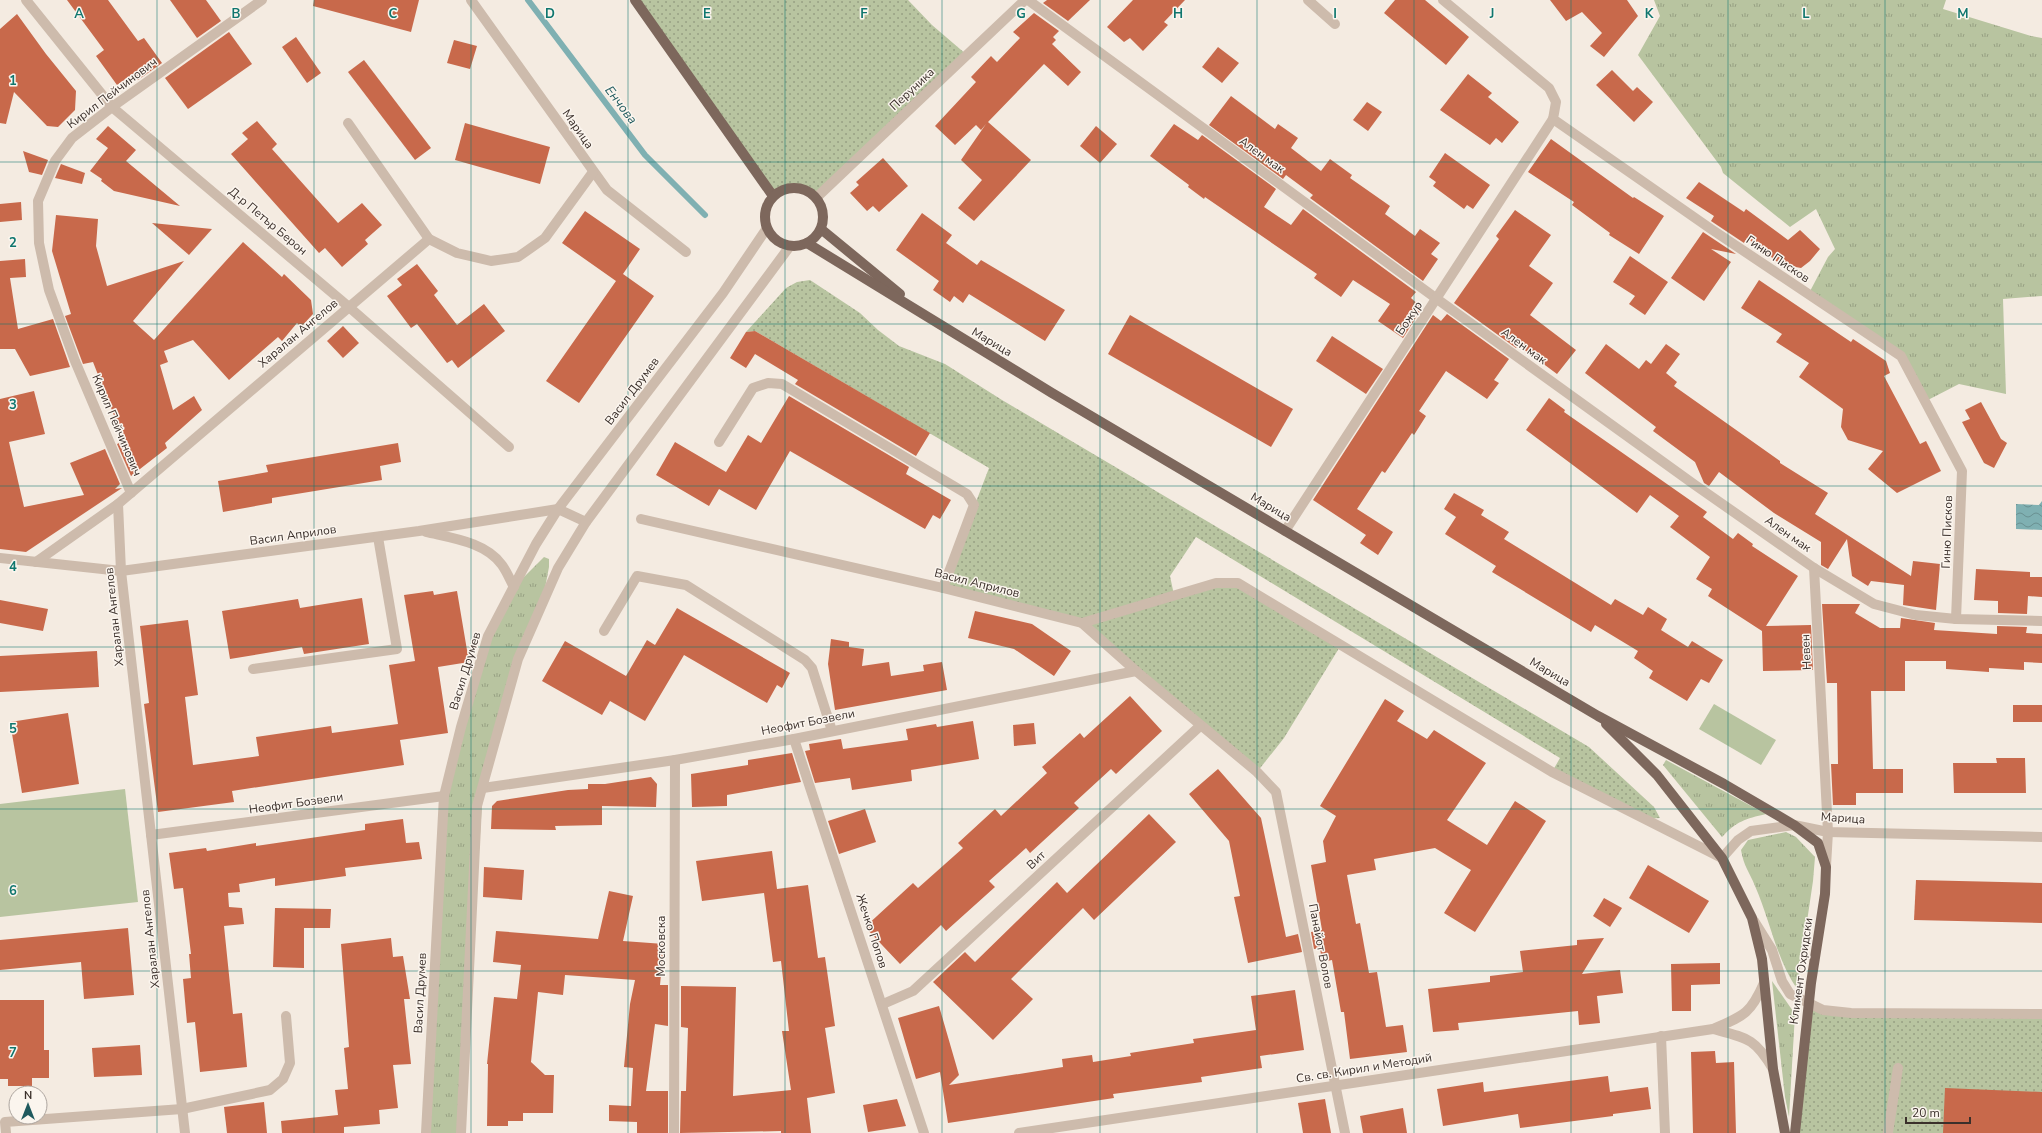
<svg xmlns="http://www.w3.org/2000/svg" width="2042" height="1133" font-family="'Nunito Sans',sans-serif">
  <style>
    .grass { fill: url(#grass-tufts) }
    .park { fill: url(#park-dots) }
    .pitch { fill: #b8c4a0 }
    .water { fill: url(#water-waves) }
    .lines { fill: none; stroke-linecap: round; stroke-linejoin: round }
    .stream { stroke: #7fb0b2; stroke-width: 6 }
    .building { fill: #c8694b }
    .minor { stroke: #cdbbac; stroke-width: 10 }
    .major { stroke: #7d675c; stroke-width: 10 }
    .grid { fill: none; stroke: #0f766e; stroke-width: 1; stroke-opacity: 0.55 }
    .labels { text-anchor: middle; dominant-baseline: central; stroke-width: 3; stroke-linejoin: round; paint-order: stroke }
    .street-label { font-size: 12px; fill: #3b302b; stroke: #fbf5ee }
    .water-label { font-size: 13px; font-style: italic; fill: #1f5a5e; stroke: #fbf5ee }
    .grid-label { font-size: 13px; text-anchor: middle; font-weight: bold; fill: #0f766e; stroke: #fbf5ee; stroke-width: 3; stroke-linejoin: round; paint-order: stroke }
  </style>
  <defs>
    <pattern id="grass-tufts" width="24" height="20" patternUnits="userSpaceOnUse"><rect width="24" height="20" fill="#b8c4a0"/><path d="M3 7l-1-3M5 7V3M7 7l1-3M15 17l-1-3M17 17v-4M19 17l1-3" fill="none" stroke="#97a083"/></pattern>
    <pattern id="park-dots" width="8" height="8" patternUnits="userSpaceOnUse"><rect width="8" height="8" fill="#b8c4a0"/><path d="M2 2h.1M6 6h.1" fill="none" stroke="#97a083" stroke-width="1.8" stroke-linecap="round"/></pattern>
    <pattern id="water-waves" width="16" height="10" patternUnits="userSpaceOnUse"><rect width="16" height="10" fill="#7fb0b2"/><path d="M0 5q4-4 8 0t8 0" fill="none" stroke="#699091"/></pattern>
  </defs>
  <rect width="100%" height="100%" fill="#f4ebe1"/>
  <g class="grass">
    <path d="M1654,0H1946L1943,9L2031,36L2042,38V296L2003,299L2006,394L1959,384L1926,401L1901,356L1808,295L1828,257L1835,249L1816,209L1790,227L1723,173L1721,167L1638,55L1660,16Z"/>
    <path d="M544,557L549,559V567L542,604L518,659L483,788L461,1133H426L444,796L488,636L514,587Z"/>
    <path d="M1666,760L1766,814C1745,819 1737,821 1722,837L1663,765Z"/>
    <path d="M1786,832L1796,837L1815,857L1813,881L1797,989C1776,958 1770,920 1755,886C1749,871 1744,867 1741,850L1748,840Z"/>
    <path d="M1772,981L1795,1014L1789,1117L1785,1097Z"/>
  </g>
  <g class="park">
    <path d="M635,0H908L932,25L967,55L817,197L795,187L773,196Z"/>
    <path d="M810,280L860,313L878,330L899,346L945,364L1002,400L1589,747L1654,807L1660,818L1642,819L1552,772L1560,758L1196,537L1170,576L1174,595L1238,583L1341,645L1284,738L1257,772L1082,623L943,588L989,468L755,331L746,332L786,288L797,282Z"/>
    <path d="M1808,1004L1823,1010L2042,1014V1133H1795Z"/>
  </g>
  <g class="pitch">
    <path d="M1714,704L1776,740L1761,765L1699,729Z"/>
    <path d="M125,789L138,902L0,917V804Z"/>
  </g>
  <path class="water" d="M2042,501V530L2016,529V504L2039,505Z"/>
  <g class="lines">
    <path class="stream" d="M528,0L645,155L705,215"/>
  </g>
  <g class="building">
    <path d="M67,0H108L138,41L144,38L162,63L138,80L133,74L117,85L96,56L104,50Z"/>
    <path d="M170,0H206L221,21L197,38Z"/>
    <path d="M314,0H419L411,32L313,6Z"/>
    <path d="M1047,0H1090L1068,21L1043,3Z"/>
    <path d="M1133,0H1185L1164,22L1168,25L1143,51L1130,38L1124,42L1107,27Z"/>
    <path d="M1395,0H1425L1469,37L1446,65L1384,13Z"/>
    <path d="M1550,0H1627L1638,16L1604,57L1590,46L1602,33L1582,12L1566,21Z"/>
    <path d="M1034,13L1059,31L1053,37L1056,40L1052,44L1081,72L1068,86L1044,64L988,122L1031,160L974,221L958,208L982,180L961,160L986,124L981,130L976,125L955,145L935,126L976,82L971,77L991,56L997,62L1020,38L1013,32Z"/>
    <path d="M17,14L46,54L76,91L75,110L58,127L47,126L14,92L6,124L0,123V29Z"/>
    <path d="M229,32L252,64L188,109L165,78Z"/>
    <path d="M296,37L321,73L307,83L282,47Z"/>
    <path d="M454,40L477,46L470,69L447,63Z"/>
    <path d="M1218,47L1239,63L1222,83L1202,67Z"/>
    <path d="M364,60L431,148L415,160L348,72Z"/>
    <path d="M1612,70L1633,91L1637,87L1653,102L1634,122L1596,85Z"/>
    <path d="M1468,74L1492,93L1488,97L1519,122L1502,143L1496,138L1490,145L1440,110Z"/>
    <path d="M1231,96L1275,129L1278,124L1298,138L1291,148L1321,171L1330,159L1352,175L1350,178L1390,206L1385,214L1415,236L1420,229L1440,243L1431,254L1438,259L1423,281L1310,198L1313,195L1286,175L1283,179L1209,125Z"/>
    <path d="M1367,102L1382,112L1368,131L1353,120Z"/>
    <path d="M257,121L277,144L272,149L338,223L362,203L382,225L365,240L368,244L342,267L325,248L319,253L231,154L248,139L242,133Z"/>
    <path d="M465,123L550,147L540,184L455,160Z"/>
    <path d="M1174,124L1198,140L1202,135L1276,189L1264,207L1291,225L1303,209L1416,292L1411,298L1422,308L1403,338L1378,321L1390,304L1353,280L1341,297L1314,278L1317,274L1205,197L1204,199L1188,187L1189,185L1150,156Z"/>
    <path d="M108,126L136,150L126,161L180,206L114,191L101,181L102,179L90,171L108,148L96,139Z"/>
    <path d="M1096,126L1117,144L1100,163L1080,146Z"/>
    <path d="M1551,139L1633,198L1634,197L1664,216L1639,254L1609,235L1610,233L1572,205L1574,202L1528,172Z"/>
    <path d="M23,151L48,160L42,175L29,172Z"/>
    <path d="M1445,153L1490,185L1473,209L1467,205L1464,209L1433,186L1436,182L1429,177Z"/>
    <path d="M883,158L908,186L879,212L873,206L867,211L850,193L859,185L856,182Z"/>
    <path d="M61,164L85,173L82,184L55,178Z"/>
    <path d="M1699,182L1744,212L1746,209L1788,240L1800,230L1820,249L1810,261L1801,268L1780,264L1747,238L1744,243L1711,221L1714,216L1686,198Z"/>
    <path d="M21,202L22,220L0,222V204Z"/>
    <path d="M1515,210L1551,235L1529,266L1553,283L1530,315L1576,350L1557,374L1518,345L1516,348L1454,303L1499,239L1496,236Z"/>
    <path d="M585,211L640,249L623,274L654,296L579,403L546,381L616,281L562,243Z"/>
    <path d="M922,213L952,235L946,243L977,265L981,260L1065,310L1045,341L969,294L963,303L954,296L950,302L933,290L939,281L896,250Z"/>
    <path d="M56,215L98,219L96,246L107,286L184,261L133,321L154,340L243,242L282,277L284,274L311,300L313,314L301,327L297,323L282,341L278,337L229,380L193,340L164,351L168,362L160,365L173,410L194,396L202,410L165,443L167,448L131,476L117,444L124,441L93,362L83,364L65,316L71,314L52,251Z"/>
    <path d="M152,223L212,229L189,255Z"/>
    <path d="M1703,232L1736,254L1711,249L1731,262L1704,301L1671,278Z"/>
    <path d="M1630,256L1668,282L1645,315L1629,304L1635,296L1613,282Z"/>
    <path d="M25,259L26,277L10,278L18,329L53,319L70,367L30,376L15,349H0V261Z"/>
    <path d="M417,264L438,291L434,295L457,325L484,304L505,331L458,368L452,360L447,363L417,324L411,328L387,296L402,285L397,279Z"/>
    <path d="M1759,280L1851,342L1853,339L1886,361L1890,373L1884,376L1920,444L1926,441L1941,471L1897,493L1868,469L1883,451L1848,440L1841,427L1843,409L1799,377L1809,363L1776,342L1782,334L1741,308Z"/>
    <path d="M1447,314L1509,359L1494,380L1499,383L1487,399L1446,371L1419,411L1426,416L1414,435L1412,433L1385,473L1382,471L1357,509L1393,532L1378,555L1360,543L1366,535L1313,500L1433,315L1441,321Z"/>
    <path d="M1130,315L1293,409L1271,447L1108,354Z"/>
    <path d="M343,326L359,343L343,358L327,341Z"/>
    <path d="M755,331L930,433L916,456L795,384L798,380L755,354L746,368L730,358L746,332Z"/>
    <path d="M1332,336L1383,369L1366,394L1316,361Z"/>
    <path d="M1606,344L1639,369L1646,360L1651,364L1666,344L1680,354L1666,373L1677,382L1674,386L1780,461V463L1828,493L1815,514L1911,576L1913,561L1940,564L1936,610L1903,605L1904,585L1871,581L1868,586L1852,576L1847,539L1828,569L1821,565V542L1774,513L1719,472L1709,486L1704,483L1695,462L1653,431L1656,427L1585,373Z"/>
    <path d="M34,391L45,434L9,442L24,507L84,495L70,463L105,449L120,484L115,489L122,488L26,552L0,549V399Z"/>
    <path d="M789,396L909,467L906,474L951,500L940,519L933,515L925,529L790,451L756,510L719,489L709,506L656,475L675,442L726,472L748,435L761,443Z"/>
    <path d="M1549,398L1565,410L1564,412L1707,512L1703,517L1733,539L1738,533L1753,544L1752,546L1798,576L1766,626L1811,625L1813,670L1763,671L1762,631L1708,596L1712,589L1696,579L1710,557L1670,527L1679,516L1650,495L1637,513L1526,430Z"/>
    <path d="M1981,402L2001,439L2007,443L1994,468L1984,463L1962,422L1970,419L1965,410Z"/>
    <path d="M398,443L401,462L380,466L382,480L272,498V503L223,512L218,481L268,472L266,465Z"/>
    <path d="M1454,493L1484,510L1481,515L1509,532L1504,539L1611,605L1615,599L1643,615L1648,607L1667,619L1661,630L1688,647L1692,641L1723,660L1709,683L1701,679L1687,701L1649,678L1653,671L1634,658L1638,651L1595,625L1591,632L1492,572L1496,566L1445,534L1456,517L1444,509Z"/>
    <path d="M1976,569L2030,572V577H2042V597L2028,596L2027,614L1998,613V601L1974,600Z"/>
    <path d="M433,591L434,595L457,591L469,662L438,667L448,733L400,740L404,765L232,791L234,802L158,812L144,704L149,703L140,626L188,620L198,695L185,697L193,765L259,756L256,737L331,726L332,733L398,724L389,665L415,661L404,595Z"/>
    <path d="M362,598L369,644L304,654L302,647L230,659L222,611L298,599L300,608Z"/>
    <path d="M0,600L48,609L43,631L0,623Z"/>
    <path d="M1822,604H1860L1855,613L1880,628H1900L1901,618L1935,623L1934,630L1997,634V626L2027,627L2026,633L2042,634V663L2024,662V670L1989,668V672L1946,669V661H1905V691H1871L1873,769H1903V793H1856V805H1833L1831,764H1838L1837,683H1827Z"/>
    <path d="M677,608L790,673L782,688L777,685L767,703L684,655L645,721L610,701L602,715L542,681L565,641L626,676L647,640L655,645Z"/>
    <path d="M975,611L1032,624L1071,651L1054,676L1014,649L968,638Z"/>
    <path d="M831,639L849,642V647L864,649L862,666L889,662L891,676L924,671L923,665L942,662L947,690L835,710L828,664Z"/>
    <path d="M97,651L99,687L0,692V656Z"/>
    <path d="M1130,696L1162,731L1116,774L1111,769L1074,803L1079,808L1030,853L1026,848L989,881L995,887L946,931L941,925L900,964L865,927L913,883L918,888L963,848L958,843L995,809L1001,816L1047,773L1042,767L1080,733L1084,738Z"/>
    <path d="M1385,699L1404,711L1397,721L1427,739L1434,730L1486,763L1447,820L1487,845L1515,801L1546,821L1475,932L1444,913L1471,870L1435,848L1374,859L1376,870L1347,875L1356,924L1360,923L1369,973L1377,972L1386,1027L1403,1025L1407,1052L1350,1059L1344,1012H1341L1332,960L1322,962L1320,948L1314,949L1311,932L1322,930L1311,865L1326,862L1323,841L1336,816L1320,806Z"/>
    <rect x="2013" y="705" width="29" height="17"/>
    <path d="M68,713L79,784L22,793L10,722Z"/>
    <path d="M973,721L979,759L911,770L912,781L852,790L850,778L815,783L805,751L810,750L809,744L841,739L843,749L908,740L906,729L936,724L937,727Z"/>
    <path d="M1034,723L1036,744L1014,746L1013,725Z"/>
    <path d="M792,753L801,782L727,795V806L692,807L691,774L748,765V760Z"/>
    <path d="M1996,758H2025L2026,793H1954L1953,763H1997Z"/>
    <path d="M1218,769L1261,818L1286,937L1298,934L1302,952L1248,963L1234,897L1240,896L1229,841L1189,794Z"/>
    <path d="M651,777L657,784L656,807L602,806V825L555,826L556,830L491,829L492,806L497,801L568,790L588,789V784H605Z"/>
    <path d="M865,809L876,842L839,854L828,821Z"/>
    <path d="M1149,814L1176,842L1094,920L1083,908L1011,979L1033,999L993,1040L933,982L965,952L975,962L1057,882L1067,893Z"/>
    <path d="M403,819L406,843L419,842L422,859L345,868L346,876L275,886V878L239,884L240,892L228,893L229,907L242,908L244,924L224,926L233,1014L242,1013L247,1067L200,1072L195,1022L187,1023L183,979L191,978L189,954H191L183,888L174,889L169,853L206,848L207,851L256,843V846L365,830V824Z"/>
    <path d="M772,851L777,889L808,885L818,958L825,957L835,1026L825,1028L835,1093L807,1098L811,1133H781V1131L680,1133L681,1091H686L688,1028L681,1027V986L736,987L733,1096L791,1090L782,1031H789L781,961L773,962L764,893L702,901L696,861Z"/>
    <path d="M1648,865L1709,901L1689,933L1629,898Z"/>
    <path d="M484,867L524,870L522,900L483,897Z"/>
    <path d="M1916,880L2042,883V923L1914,920Z"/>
    <path d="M609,891L633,896L623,941L664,944L660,985H668V1026L655,1024L646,1091H668V1133H637V1122L609,1121V1105L631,1106L633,1068L624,1067L630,1004L635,980L565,975L563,995L538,992L531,1062L545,1075H554L553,1113H523V1121H508V1126H487L488,1064H487L494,997L517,999L521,965L493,962L496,931L598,939Z"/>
    <path d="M1604,898L1622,908L1610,927L1593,916Z"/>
    <path d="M275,908L331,909L330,928H304V968L273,967Z"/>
    <path d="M128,928L134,995L84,999L81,962L0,970V940Z"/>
    <path d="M391,938L393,957L403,956L410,999H404L411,1064L393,1065L398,1108L379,1110L380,1124L344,1127V1133H282L281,1121L338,1115L335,1090L348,1089L344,1048L349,1047L341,944Z"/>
    <path d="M1604,938L1582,974L1620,970L1623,993L1597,996L1600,1023L1579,1025L1578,1011L1458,1023L1459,1030L1433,1032L1428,989L1490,982V976L1523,972L1520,951L1577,945V940Z"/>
    <path d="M1720,963V984L1691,985V1011H1672L1671,964Z"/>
    <path d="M1295,990L1304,1050L1260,1056L1262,1068L1201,1077L1202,1082L1113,1094L1114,1098L948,1123L940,1072L916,1079L898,1018L939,1006L959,1075L949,1085L1063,1067L1062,1059L1092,1055L1093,1062L1131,1056L1130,1053L1194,1043L1193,1039L1256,1030L1251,996Z"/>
    <path d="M0,1000H44V1050H49V1078H32V1086H8V1079H0Z"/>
    <path d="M140,1045L142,1075L94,1077L92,1048Z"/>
    <path d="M1715,1051L1716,1063L1734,1062L1736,1133H1693L1691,1052Z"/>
    <path d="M1608,1076L1610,1092L1648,1087L1651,1109L1613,1114V1116L1520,1128L1518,1114L1443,1126L1437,1089L1483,1082L1484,1092Z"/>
    <path d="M1945,1088L2042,1092V1133H1943Z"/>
    <path d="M897,1099L906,1126L868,1132L863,1105Z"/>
    <path d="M1325,1099L1331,1133H1303L1298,1103Z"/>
    <path d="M264,1102L267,1133H227L224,1107Z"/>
    <path d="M1403,1108L1407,1133H1363L1360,1116Z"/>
  </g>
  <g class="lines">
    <g class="minor">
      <path d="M26,0L112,107L349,307L509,447"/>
      <path d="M471,0L607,190L686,252"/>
      <path d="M1028,0L1437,299L1695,485L1814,568L1874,604L1916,615L1956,619L2042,621"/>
      <path d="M1308,0L1335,24"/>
      <path d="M1443,0L1549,88L1556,102L1553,119L1711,229L1901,356L1962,471L1956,619"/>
      <path d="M348,123L429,239L457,253L491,261L518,257L545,238L593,172"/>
      <path d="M817,197L1025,0"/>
      <path d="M719,442L753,388L768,383L782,384L967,494L974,505L943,588"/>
      <path d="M131,493L75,361L49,290L39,243L38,201L55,161L72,138L112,107L262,0"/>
      <path d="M641,519L943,588L1082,623L1136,671L1257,772L1276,792L1345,1133"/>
      <path d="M1285,531L1553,119"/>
      <path d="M426,532C451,538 486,542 502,565C507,572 510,580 514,587"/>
      <path d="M0,558L121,571L419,531L558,509L586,522"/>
      <path d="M36,562L118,504"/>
      <path d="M1814,568L1828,832L1826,866"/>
      <path d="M1082,623L1216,583H1238L1552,772L1722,858L1738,840L1751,831L1794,825L1828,832L2042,837"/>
      <path d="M604,631L637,576L686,585L805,660L812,668L832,731"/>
      <path d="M253,669L397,649L378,537"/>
      <path d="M794,739L924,1133"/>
      <path d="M483,788L675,760L794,739L1136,671"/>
      <path d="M151,835L444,796"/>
      <path d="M1754,921L1772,950L1782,981L1790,994L1823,1010L1851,1013L2042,1014"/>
      <path d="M883,1004L913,991L1200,726"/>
      <path d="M1713,1029C1747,1038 1755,1038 1773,1069"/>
      <path d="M1661,1036L1665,1133"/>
      <path d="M6,1133L5,1122L182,1109L270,1090L283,1079L290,1063L286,1016"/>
      <path d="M185,1133L121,571L118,504L429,239"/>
      <path d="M426,1133L444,796L461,727L488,636L536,544L558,509L723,293L767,228"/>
      <path d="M461,1133L477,806L518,659L558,568L586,522L790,246"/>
      <path d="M674,1133L675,760"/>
      <path d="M1019,1133L1713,1029C1743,1016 1750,1015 1764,983"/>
      <path d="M1888,1133L1898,1068"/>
    </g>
    <g class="major">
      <path d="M635,0L773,196"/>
      <circle cx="794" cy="217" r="29"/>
      <path d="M821,229L900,294"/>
      <path d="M807,243L1052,393L1598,716L1724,784L1794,825L1818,843L1826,867L1825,894L1811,983L1795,1133"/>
      <path d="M1606,724L1657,775L1722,858L1752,918L1762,959L1773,1069L1785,1133"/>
    </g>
  </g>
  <path class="grid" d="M157,0V1133M314,0V1133M471,0V1133M628,0V1133M785,0V1133M942,0V1133M1100,0V1133M1257,0V1133M1414,0V1133M1571,0V1133M1728,0V1133M1885,0V1133M0,162H2042M0,324H2042M0,486H2042M0,647H2042M0,809H2042M0,971H2042"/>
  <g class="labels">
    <g class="street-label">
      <text transform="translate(912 89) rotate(-43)">Перуника</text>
      <text transform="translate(112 93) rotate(-37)">Кирил Пейчинович</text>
      <text transform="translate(578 129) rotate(55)">Марица</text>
      <text transform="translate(1262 155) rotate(36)">Ален мак</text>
      <text transform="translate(268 221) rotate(40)">Д-р Петър Берон</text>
      <text transform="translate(1778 259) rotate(34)">Гиню Писков</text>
      <text transform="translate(1409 318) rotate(-56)">Божур</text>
      <text transform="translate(298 333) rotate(-40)">Харалан Ангелов</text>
      <text transform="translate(992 342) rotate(31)">Марица</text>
      <text transform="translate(1524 346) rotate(36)">Ален мак</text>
      <text transform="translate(632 391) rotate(-53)">Васил Друмев</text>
      <text transform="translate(117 425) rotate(67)">Кирил Пейчинович</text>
      <text transform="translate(1271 507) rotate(31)">Марица</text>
      <text transform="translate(1947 532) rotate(-88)">Гиню Писков</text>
      <text transform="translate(1788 534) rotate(35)">Ален мак</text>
      <text transform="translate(293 535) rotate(-8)">Васил Априлов</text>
      <text transform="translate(977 583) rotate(14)">Васил Априлов</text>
      <text transform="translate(114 617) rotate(-96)">Харалан Ангелов</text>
      <text transform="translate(1806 652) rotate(-93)">Невен</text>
      <text transform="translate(465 671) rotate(-73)">Васил Друмев</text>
      <text transform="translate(1550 672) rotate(31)">Марица</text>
      <text transform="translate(808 722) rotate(-11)">Неофит Бозвели</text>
      <text transform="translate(296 803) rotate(-8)">Неофит Бозвели</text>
      <text transform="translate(1843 818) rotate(4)">Марица</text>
      <text transform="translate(1036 860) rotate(-43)">Вит</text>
      <text transform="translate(872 931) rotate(72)">Жечко Попов</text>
      <text transform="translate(150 939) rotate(-96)">Харалан Ангелов</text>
      <text transform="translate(661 946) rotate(-90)">Московска</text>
      <text transform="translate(1321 946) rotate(79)">Панайот Волов</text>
      <text transform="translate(1801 971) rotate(-82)">Климент Охридски</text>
      <text transform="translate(420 993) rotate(-87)">Васил Друмев</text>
      <text transform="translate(1364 1068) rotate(-9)">Св. св. Кирил и Методий</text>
    </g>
    <g class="water-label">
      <text transform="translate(621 105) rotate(53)">Енчова</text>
    </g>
  </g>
  <g class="grid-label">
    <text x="79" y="18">A</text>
    <text x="236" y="18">B</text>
    <text x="393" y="18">C</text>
    <text x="550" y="18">D</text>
    <text x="707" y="18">E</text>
    <text x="864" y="18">F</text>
    <text x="1021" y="18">G</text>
    <text x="1178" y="18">H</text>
    <text x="1335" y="18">I</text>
    <text x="1492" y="18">J</text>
    <text x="1649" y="18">K</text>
    <text x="1806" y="18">L</text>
    <text x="1963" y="18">M</text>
    <text x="13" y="85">1</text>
    <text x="13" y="247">2</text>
    <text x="13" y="409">3</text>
    <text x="13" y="571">4</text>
    <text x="13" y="733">5</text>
    <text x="13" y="895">6</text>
    <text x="13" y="1057">7</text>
  </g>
  <g transform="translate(28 1105)"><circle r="19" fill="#fbf5ee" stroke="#aea6a0"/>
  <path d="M0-3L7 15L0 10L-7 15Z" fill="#1f5a5e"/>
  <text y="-6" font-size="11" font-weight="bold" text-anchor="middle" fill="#3b302b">N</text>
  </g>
  <path d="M1906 1117v6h64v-6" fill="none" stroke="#3b302b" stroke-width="2"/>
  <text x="1912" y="1117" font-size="12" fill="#3b302b" stroke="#fbf5ee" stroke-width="3" paint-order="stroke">20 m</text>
</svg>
